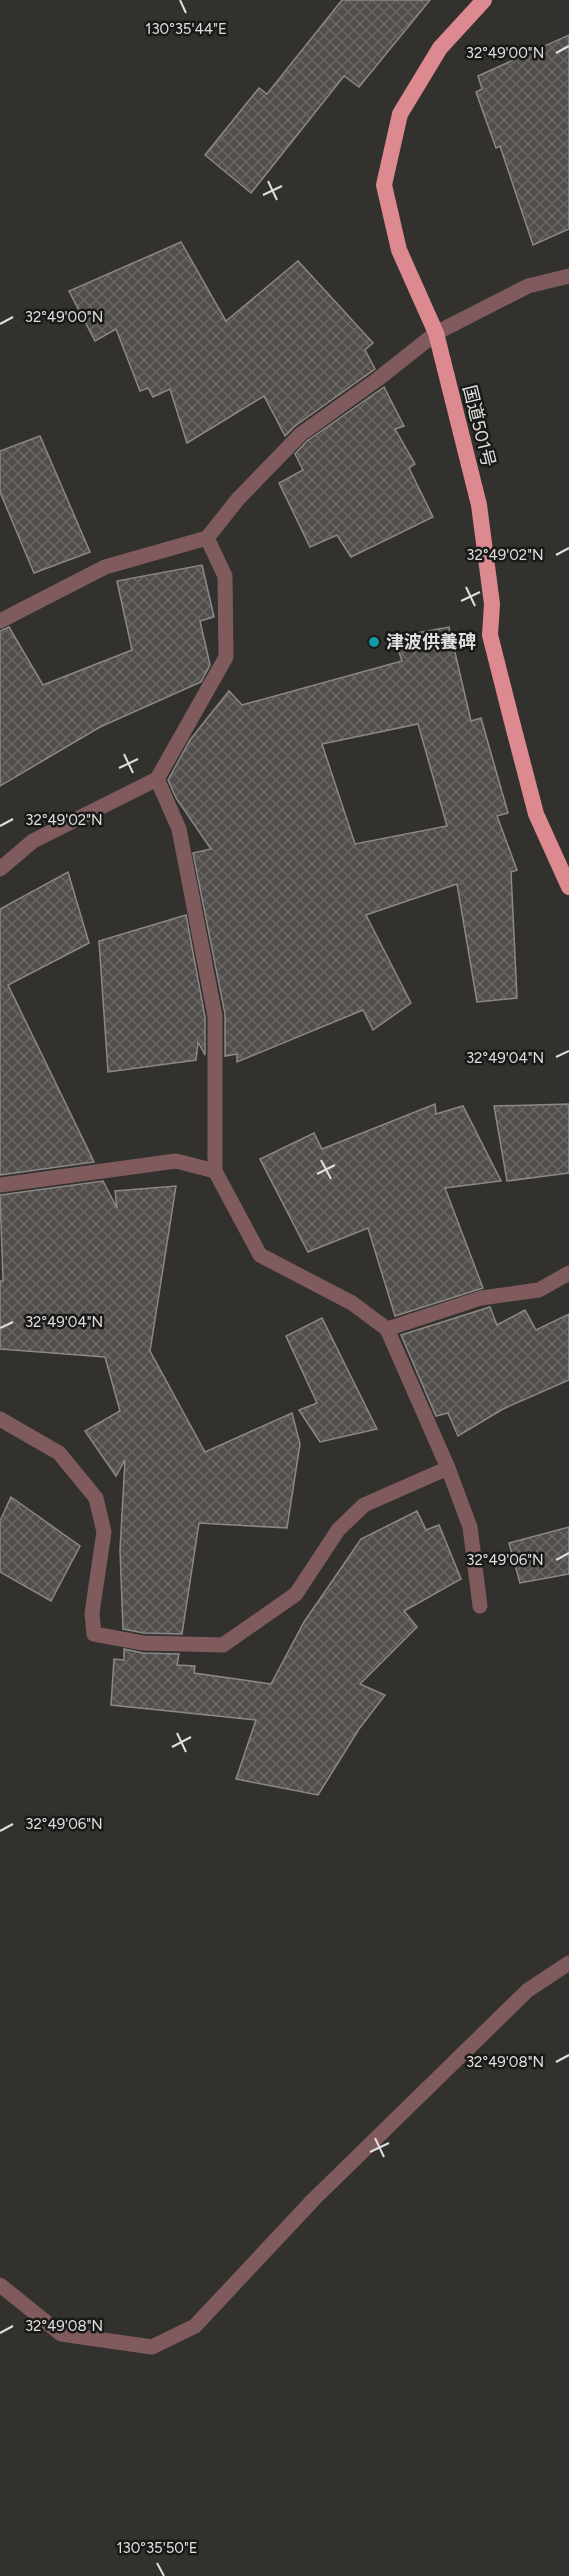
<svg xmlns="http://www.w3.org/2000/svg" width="569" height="2576" font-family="Figtree,'Noto Sans JP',sans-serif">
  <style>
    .building { fill: url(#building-cross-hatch); stroke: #8c8887; stroke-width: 1.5; fill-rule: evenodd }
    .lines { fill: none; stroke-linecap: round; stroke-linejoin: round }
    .minor { stroke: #805b5d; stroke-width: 15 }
    .tertiary { stroke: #805b5d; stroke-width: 15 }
    .trunk { stroke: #dd8990; stroke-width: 16 }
    .ticks { fill: none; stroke: #e0dfdd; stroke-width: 2 }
    .culture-dot { fill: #0f9aa8; stroke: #191918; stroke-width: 2 }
    .labels { text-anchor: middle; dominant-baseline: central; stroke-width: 5; stroke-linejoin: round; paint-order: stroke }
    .street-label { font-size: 18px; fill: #e0dfdd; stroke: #191918 }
    .poi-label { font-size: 18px; font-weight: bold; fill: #e0dfdd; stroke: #191918; text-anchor: start }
    .ticks-label { font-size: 15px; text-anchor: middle; fill: #e0dfdd; stroke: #191918; stroke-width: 5; stroke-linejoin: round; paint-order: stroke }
  </style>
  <defs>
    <pattern id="building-cross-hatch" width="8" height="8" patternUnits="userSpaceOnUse" patternTransform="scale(1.5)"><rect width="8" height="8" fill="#514e4c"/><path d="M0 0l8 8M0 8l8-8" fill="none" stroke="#6a6765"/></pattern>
  </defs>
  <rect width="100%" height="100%" fill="#32312e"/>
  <g class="building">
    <path d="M342,0H430L359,87L344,76L251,193L205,155L259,88L267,94Z"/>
    <path d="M569,35V229L533,245L500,146L496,148L476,92L482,89L478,76Z"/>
    <path d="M181,242L226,321L298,261L373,343L365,350L375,369L295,426L285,436L264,396L187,443L170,389L153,397L148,388L140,391L116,329L95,341L69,291Z"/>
    <path d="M384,387L404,426L395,429L415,464L409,468L433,517L351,557L337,535L310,547L279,483L303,470L295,454L307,441Z"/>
    <path d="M40,436L90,552L34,573L0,492V451Z"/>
    <path d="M202,565L214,617L200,621L210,665L201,682L100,727L0,786V631L9,627L43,685L132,650L117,581Z"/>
    <path d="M449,627L471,721L481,718L508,813L497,816L517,870L511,872L517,998L477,1002L457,884L366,915L411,1003L373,1030L363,1010L237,1062V1054L225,1056V1014L193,853L211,849L176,798L168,780L190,740L229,691L242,705L402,661L394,637ZM418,724L447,826L355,844L322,744Z"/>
    <path d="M68,872L89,943L8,985L94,1162L0,1175V909Z"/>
    <path d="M186,915L205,1017V1055L198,1042L196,1060L108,1072L99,941Z"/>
    <path d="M435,1104L436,1114L463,1106L501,1181L445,1188L483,1288L395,1316L368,1228L308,1252L260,1159L314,1133L322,1149Z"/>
    <path d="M569,1104V1173L507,1181L494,1106Z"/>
    <path d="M103,1181L117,1208L115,1191L176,1186L150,1351L205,1452L292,1413L300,1444L287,1528L199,1523L182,1634L144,1633L123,1629L120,1550L125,1460L116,1476L85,1431L120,1411L105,1357L0,1349V1281H3L0,1195Z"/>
    <path d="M490,1307L497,1325L525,1310L536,1330L569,1314V1380L503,1409L458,1436L448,1413L436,1416L401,1335Z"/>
    <path d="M322,1318L377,1429L320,1442L299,1410L317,1403L286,1336Z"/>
    <path d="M11,1497L80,1546L51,1601L0,1572V1521Z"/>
    <path d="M417,1511L426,1530L439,1525L461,1579L404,1611L417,1627L360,1684L385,1695L359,1729L318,1795L236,1779L256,1720L111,1705L114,1659L124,1660V1649L143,1653L179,1654L177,1665L195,1666L194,1673L271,1684L304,1622L361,1539Z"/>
    <path d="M569,1527V1574L520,1583L509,1543Z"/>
  </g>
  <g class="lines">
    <g class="minor">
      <path d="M0,621L105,567L207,538L238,499L301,434L378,379L436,333"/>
      <path d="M157,779L179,829L215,1016V1171L260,1255L352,1303L387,1329L448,1468L470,1527L480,1606"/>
      <path d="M0,869L33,841L157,779L226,657L225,576L207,538"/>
      <path d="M0,1185L176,1161L215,1171"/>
      <path d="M387,1329L481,1298L539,1290L569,1273"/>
      <path d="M0,1419L59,1453L96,1498L104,1532L92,1613L94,1634L143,1643L223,1645L296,1594L338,1530L364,1505L448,1468"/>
      <path d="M0,2285L61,2334L152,2347L195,2326L314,2199L528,1990L569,1963"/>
    </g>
    <path class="tertiary" d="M436,333L528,286L569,276"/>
    <path class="trunk" d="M484,0L440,48L400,114L384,185L399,250L436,333L479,505L492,604L490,635L511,718L536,814L569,887"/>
  </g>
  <path class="ticks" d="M180,0L186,13M556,53L569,46M268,181L277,200M263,195L282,186M0,324L13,317M556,555L569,548M466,587L475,606M461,601L480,592M124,754L133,773M119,768L138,759M0,826L13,819M556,1057L569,1051M321,1160L331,1179M317,1174L335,1165M0,1328L13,1322M556,1560L569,1553M177,1733L186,1752M172,1747L191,1737M0,1831L13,1824M556,2062L569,2055M375,2138L384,2157M370,2152L389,2143M0,2333L13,2326M157,2563L164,2576"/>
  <circle class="culture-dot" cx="374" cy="642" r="6"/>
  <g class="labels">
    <g class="street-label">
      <text transform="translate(479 426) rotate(76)">国道501号</text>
    </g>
    <g class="poi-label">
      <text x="386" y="642">津波供養碑</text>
    </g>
  </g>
  <g class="ticks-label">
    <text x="186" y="34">130°35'44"E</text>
    <text x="505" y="58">32°49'00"N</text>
    <text x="64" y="322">32°49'00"N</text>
    <text x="505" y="560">32°49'02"N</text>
    <text x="64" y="825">32°49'02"N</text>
    <text x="505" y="1063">32°49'04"N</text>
    <text x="64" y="1327">32°49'04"N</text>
    <text x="505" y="1565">32°49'06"N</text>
    <text x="64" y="1829">32°49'06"N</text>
    <text x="505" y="2067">32°49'08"N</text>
    <text x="64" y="2331">32°49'08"N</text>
    <text x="157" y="2553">130°35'50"E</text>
  </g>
</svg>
